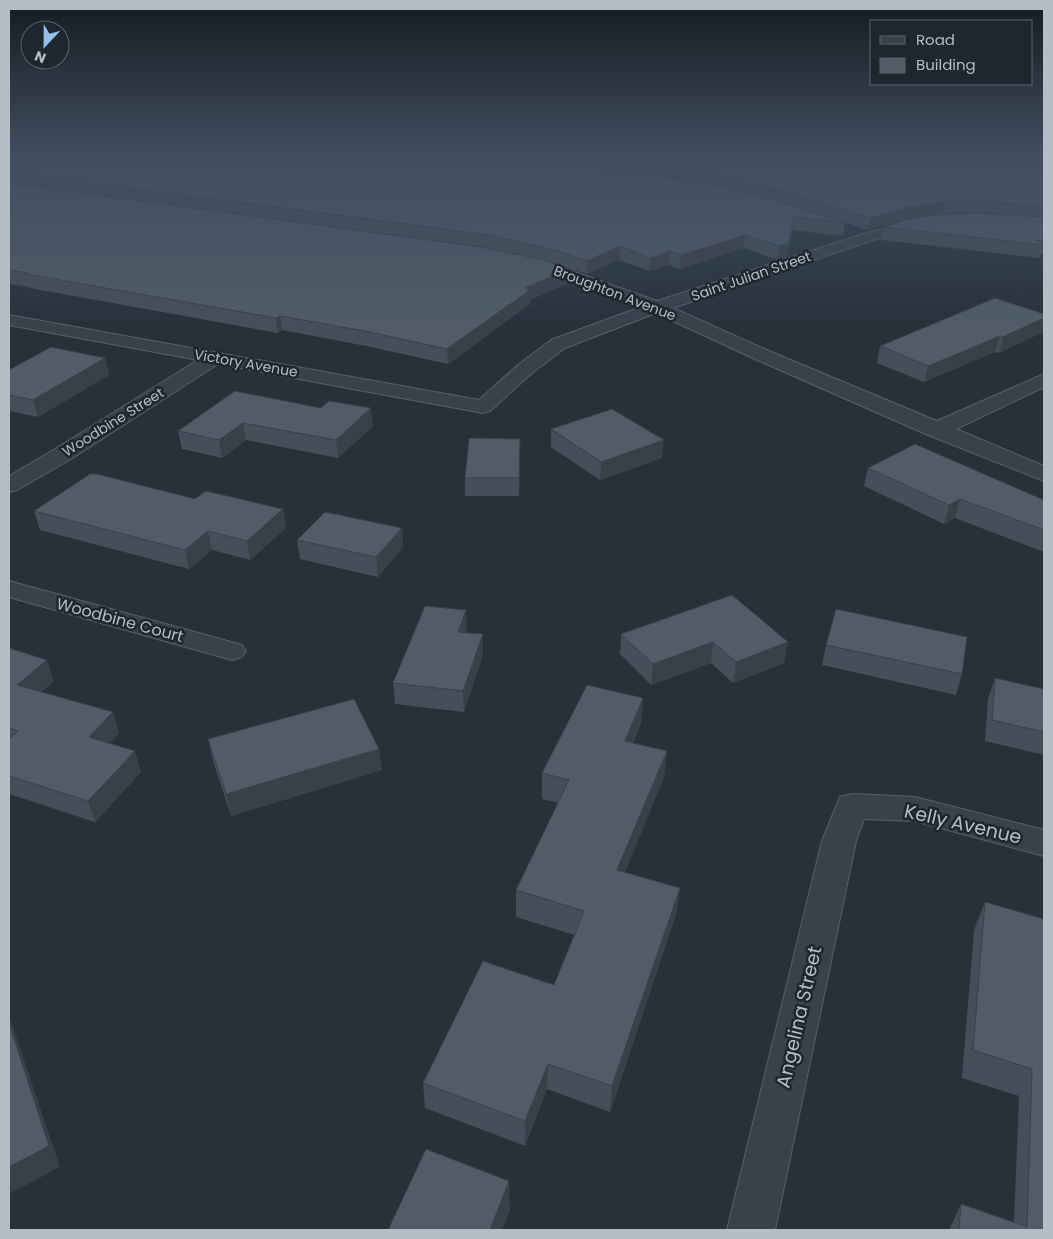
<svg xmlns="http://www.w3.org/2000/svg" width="1053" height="1239" font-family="Poppins,sans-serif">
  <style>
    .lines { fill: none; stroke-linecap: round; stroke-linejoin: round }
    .minor-casing { stroke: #576069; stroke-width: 2 }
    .minor { fill: #39424b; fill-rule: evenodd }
    .wall { fill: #464f59; fill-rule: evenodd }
    .shaded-wall { fill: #394049 }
    .building { fill: #515c68; stroke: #394049 }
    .labels { text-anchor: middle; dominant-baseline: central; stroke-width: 5; stroke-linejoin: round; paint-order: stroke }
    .far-street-label { font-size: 14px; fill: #b5bdc6; stroke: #1e2730 }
    .street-label { font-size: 16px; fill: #b5bdc6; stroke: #1e2730 }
    .near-street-label { font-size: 19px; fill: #b5bdc6; stroke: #1e2730 }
  </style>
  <rect width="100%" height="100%" fill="#26313a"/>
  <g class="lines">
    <defs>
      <g id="minor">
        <path d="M415,156C430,156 479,153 488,163L482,167L421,160Z"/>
        <path d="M918,220L923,221L925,224L923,227L873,240L673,308L769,351L937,421L1044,374V387L956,429L1044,466V481L928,435L755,359L656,313L565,348L532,373L490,411L483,413L218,364L71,459L17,490L9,492V476L55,449L198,360L9,325V315L479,400L518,365L551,340L641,307L545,272L527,268L525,265L527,262L533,260L555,265L657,301L863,234Z"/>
        <path d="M9,581L242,645L246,651L242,657L232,660L9,597Z"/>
        <path d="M852,794L915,797L1044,830V856L915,821L864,819L856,841L775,1230H727L822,841L840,797Z"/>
      </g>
    </defs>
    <use href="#minor" class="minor-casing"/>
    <use href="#minor" class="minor"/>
  </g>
  <g class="wall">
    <path d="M9,156L440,161L477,156H1044V254H1041L1040,258L881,240L884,227L939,215L902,220L868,230L778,201L845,223L843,236L793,230L787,257L777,260L744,248L679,269L669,265L649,271L619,260L587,274L550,262L569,269L568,283L530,300V304L448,364L366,346L282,330L278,333L30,288V287L9,284ZM9,183L482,247L506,252Z"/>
    <path d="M1044,314L999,353L995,352L924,382L877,363L880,346Z"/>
    <path d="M105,358L109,375L38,417L9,411V370Z"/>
    <path d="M235,391L373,426L338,458L246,440L222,458L182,449L178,431Z"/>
    <path d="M551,429L662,458L600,480L551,447Z"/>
    <path d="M520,439L519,496H465V478Z"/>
    <path d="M868,468L1044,500V552L955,518L944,524L864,486Z"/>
    <path d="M195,499L283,509L286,528L250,560L212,550L189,569L40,530L34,511Z"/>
    <path d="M402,528L403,547L378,577L300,559L297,540Z"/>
    <path d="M732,595L784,663L733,683L711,663L651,685L620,654L621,634Z"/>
    <path d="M467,630L466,633L483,655L464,712L395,704L393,683Z"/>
    <path d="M826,645L962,674L956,695L822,665Z"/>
    <path d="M9,648L54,681L41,692L119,733L110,743L141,772L95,822L9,794Z"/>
    <path d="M995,678L1044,689V755L985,741L988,699Z"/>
    <path d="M643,698L641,723L633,743L667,751L664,777L625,872L680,888L676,914L610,1112L547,1089L525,1146L425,1108L423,1083L554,985L575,935L516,917V890L558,803L542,799V773Z"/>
    <path d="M208,739L379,749L382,770L231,816L213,761Z"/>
    <path d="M985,902L1044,919V1230H949L961,1204L1014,1222L1019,1096L962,1078L974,930Z"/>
  </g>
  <g class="shaded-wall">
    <path d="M946,202L943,214L902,220L868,230L870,218L905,208Z"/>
    <path d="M794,217L793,230L787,257L777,260L779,246Z"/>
    <path d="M746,235L744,248L679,269L681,255Z"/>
    <path d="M620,246L619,260L587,274V261Z"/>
    <path d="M670,251L669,265L649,271L650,258Z"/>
    <path d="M569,269L568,283L530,300V304L448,364L447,349L525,288Z"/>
    <path d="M280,316L282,330L278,333L276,318Z"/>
    <path d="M1044,318V332L999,353L1003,337Z"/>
    <path d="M1000,336L995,352L924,382L928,366Z"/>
    <path d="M105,358L109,375L38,417L33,400Z"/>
    <path d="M371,408L373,426L338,458L336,440Z"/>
    <path d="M243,423L246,440L222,458L219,440Z"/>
    <path d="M520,439V456L519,496V478Z"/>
    <path d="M664,440L662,458L600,480L601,462Z"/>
    <path d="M960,499L955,518L944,524L949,505Z"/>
    <path d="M283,509L286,528L250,560L247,541Z"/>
    <path d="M402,528L403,547L378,577L376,557Z"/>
    <path d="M208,531L212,550L189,569L185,550Z"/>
    <path d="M466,610L467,630L459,652L458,632Z"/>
    <path d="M483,634V655L464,712L463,691Z"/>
    <path d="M713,642L711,663L651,685L653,664Z"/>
    <path d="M788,642L784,663L733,683L736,662Z"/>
    <path d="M47,660L54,681L24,706L17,685Z"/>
    <path d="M643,698L641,723L623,766L625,741Z"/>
    <path d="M113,712L119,733L96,758L89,737Z"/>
    <path d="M379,749L382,770L231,816L226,794Z"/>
    <path d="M135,751L141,772L95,822L88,801Z"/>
    <path d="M667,751L664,777L615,896L617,870Z"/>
    <path d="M680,888L676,914L610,1112L612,1086Z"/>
    <path d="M9,1017L12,1024L60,1167L9,1194Z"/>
    <path d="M548,1064L547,1089L525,1146V1121Z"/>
    <path d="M509,1181L510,1211L502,1230H490Z"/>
  </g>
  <g class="building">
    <path d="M9,156H398L440,161L449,156H475L593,168L711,184L768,198L845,223L794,217L789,243L779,246L746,235L681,255L670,251L650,258L620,246L587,261L556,250L482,234L9,172Z"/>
    <path d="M583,156H1044V206L977,201L946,202L905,208L870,218L779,190L712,173Z"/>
    <path d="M9,183L481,247L545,260L569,269L525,288L530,290L447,349L365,331L280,316L276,318L26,274L28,273L9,270Z"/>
    <path d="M977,213L1044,217V241L1036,240L1044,245L884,227L908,219L946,214Z"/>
    <path d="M995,298L1044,314V318L1003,337L1000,336L928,366L880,346Z"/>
    <path d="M51,347L105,358L33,400L9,395V370Z"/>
    <path d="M235,391L321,408L329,401L371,408L336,440L243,423L219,440L178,431Z"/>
    <path d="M612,409L664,440L601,462L551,429Z"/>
    <path d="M469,438L520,439L519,478H465Z"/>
    <path d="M915,444L1044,500V530L960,499L949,505L868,468Z"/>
    <path d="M90,474H97L195,499L206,491L283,509L247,541L208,531L185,550L34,511Z"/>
    <path d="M325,512L402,528L376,557L297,540Z"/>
    <path d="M732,595L788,642L736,662L713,642L653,664L621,634Z"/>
    <path d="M425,606L466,610L458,632L483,634L463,691L393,683Z"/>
    <path d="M836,609L967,637L962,674L826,645Z"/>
    <path d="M9,648L47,660L17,685L113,712L89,737L135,751L88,801L9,776V739L18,731L9,728Z"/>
    <path d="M995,678L1044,689V732L992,720Z"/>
    <path d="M587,685L643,698L625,741L667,751L617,870L680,888L612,1086L548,1064L525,1121L423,1083L483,961L554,985L584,911L516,890L569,780L542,773Z"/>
    <path d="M354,699L379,749L226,794L208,739Z"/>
    <path d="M985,902L1044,919V1230H959L961,1204L1027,1227L1032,1069L973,1050Z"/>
    <path d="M9,1023L49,1146L9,1167Z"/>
    <path d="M426,1149L509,1181L490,1230H388Z"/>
  </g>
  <linearGradient id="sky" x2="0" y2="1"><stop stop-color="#151b20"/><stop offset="0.47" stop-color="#414e60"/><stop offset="1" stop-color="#414e60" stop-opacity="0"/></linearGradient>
  <rect width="1053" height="330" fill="url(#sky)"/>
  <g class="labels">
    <g class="far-street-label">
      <text transform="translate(751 276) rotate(-19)">Saint Julian Street</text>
      <text transform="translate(615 293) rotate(21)">Broughton Avenue</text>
      <text transform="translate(246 363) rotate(10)">Victory Avenue</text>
      <text transform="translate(113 422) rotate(-32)">Woodbine Street</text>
    </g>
    <g class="street-label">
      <text transform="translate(120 620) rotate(15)">Woodbine Court</text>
    </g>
    <g class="near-street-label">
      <text transform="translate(963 824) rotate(13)">Kelly Avenue</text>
      <text transform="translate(799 1017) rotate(-77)">Angelina Street</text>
    </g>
  </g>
  <rect width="1053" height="1239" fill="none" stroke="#b5bdc6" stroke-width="20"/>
  <rect x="870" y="20" width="162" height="65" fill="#1e2730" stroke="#5a636c"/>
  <rect x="880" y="36" width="25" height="8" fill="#39424b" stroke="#5a636c"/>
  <text x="916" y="45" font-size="15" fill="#b5bdc6">Road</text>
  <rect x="880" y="58" width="25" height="15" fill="#515c68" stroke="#5a636c"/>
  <text x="916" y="70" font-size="15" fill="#b5bdc6">Building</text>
  <g transform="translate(45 45) rotate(202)"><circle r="24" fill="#1e2730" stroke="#5a636c"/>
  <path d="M0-4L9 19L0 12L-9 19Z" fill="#92c0ee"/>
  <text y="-8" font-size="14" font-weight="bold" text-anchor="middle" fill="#b5bdc6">N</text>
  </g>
</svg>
